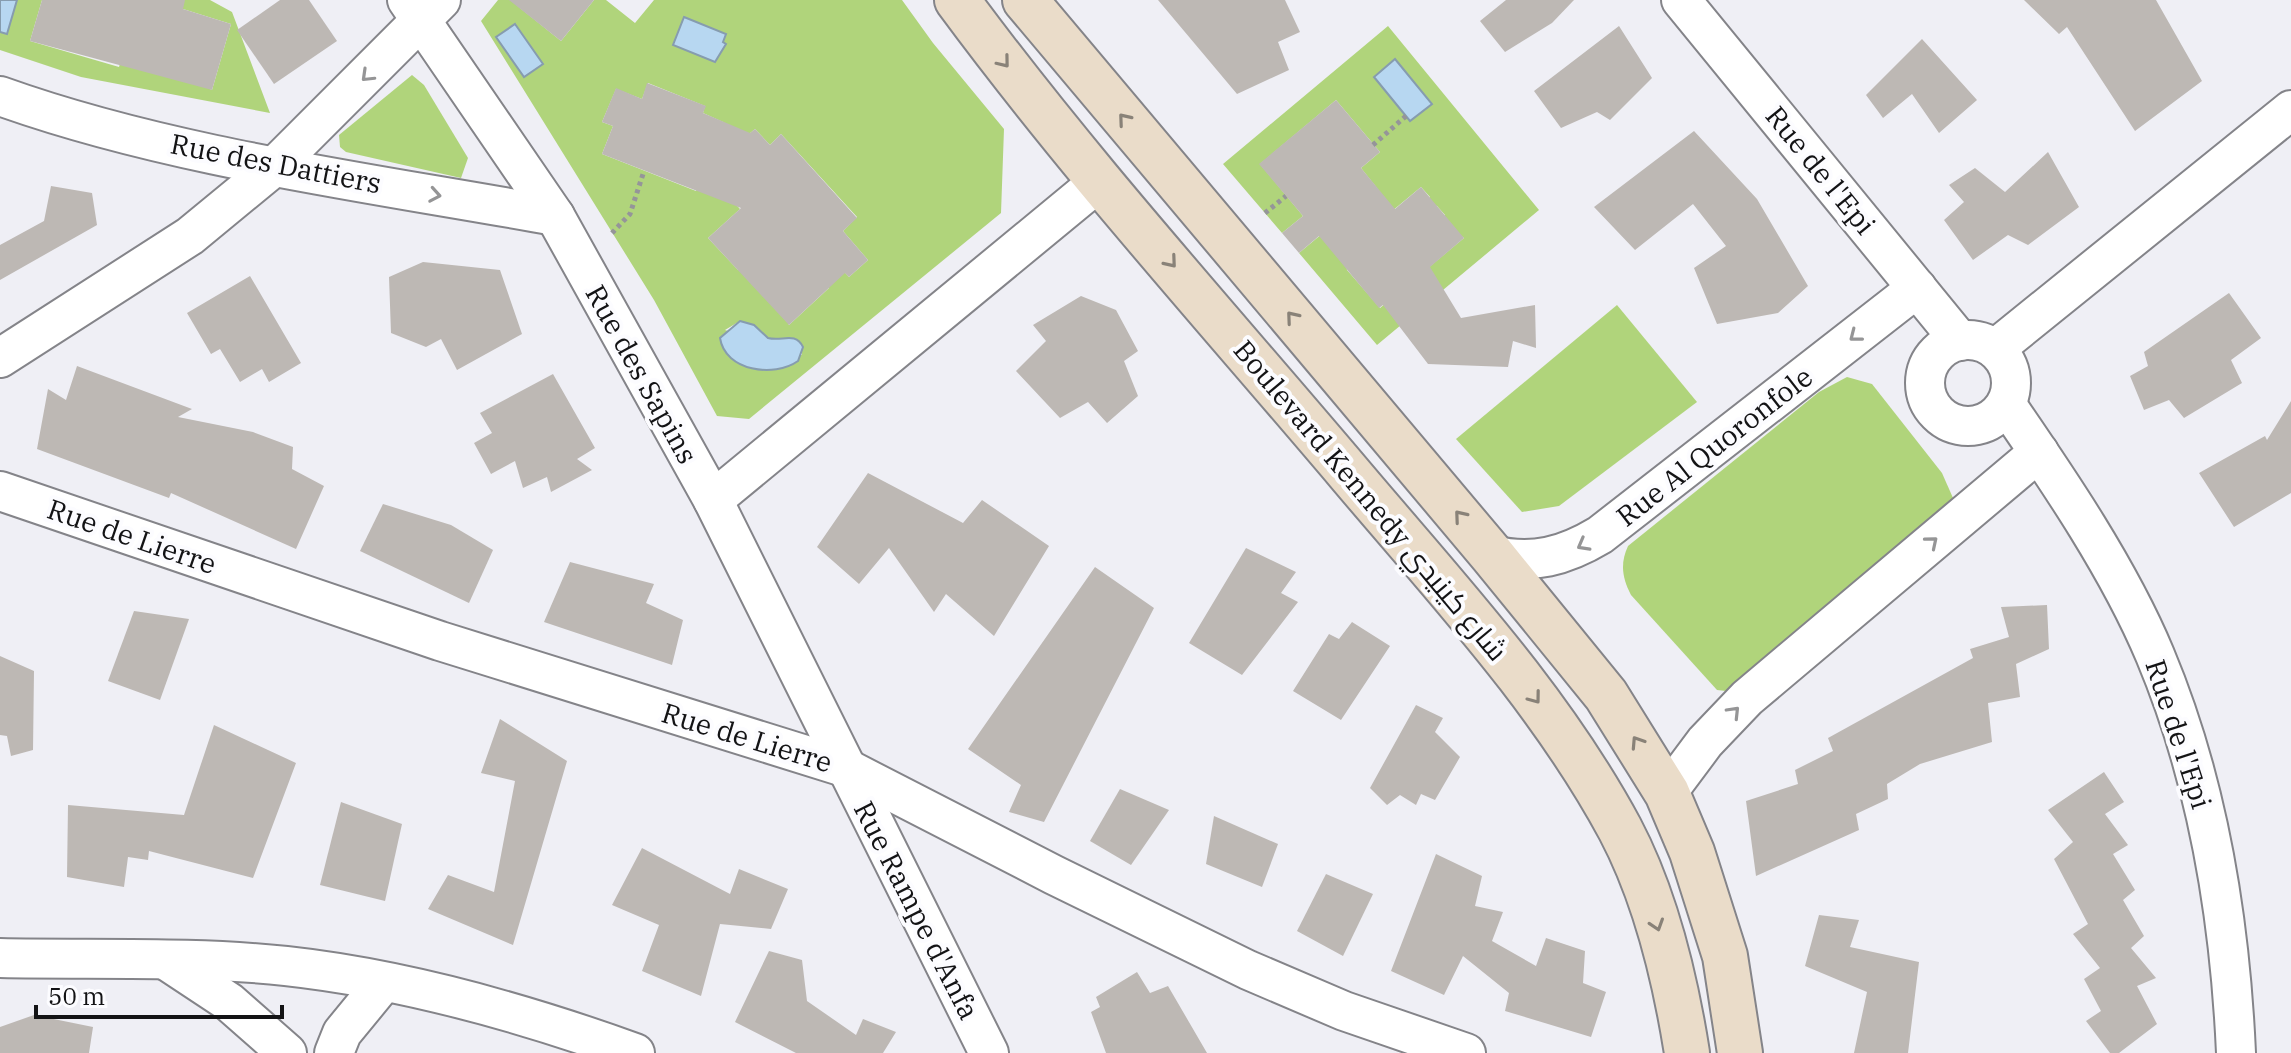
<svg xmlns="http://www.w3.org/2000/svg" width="2291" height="1053" font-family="'IBM Plex Serif',Cairo,serif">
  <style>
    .green { fill: #b0d47b; fill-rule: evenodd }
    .water { fill: #b7d7f1; stroke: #869caf; stroke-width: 2 }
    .building { fill: #bdb8b4 }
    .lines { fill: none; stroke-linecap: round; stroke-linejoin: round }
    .minor-casing { stroke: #848489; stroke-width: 42 }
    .secondary-casing { stroke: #848489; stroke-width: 48 }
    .path { stroke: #959599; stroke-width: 5; stroke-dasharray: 4 4; stroke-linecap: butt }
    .minor { stroke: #fff; stroke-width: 38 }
    .secondary { stroke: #eadcc9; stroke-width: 44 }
    .oneway { stroke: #898278 }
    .oneway2 { stroke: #959596 }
    .labels { text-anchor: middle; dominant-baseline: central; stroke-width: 8; stroke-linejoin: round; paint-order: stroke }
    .street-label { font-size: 28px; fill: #131315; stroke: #fcfcff }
  </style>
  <rect width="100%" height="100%" fill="#efeff5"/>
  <g class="green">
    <path d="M17,0H42L30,41L119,67L125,48L212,90L231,24L183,9L174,0H210L232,12L270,113L81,77L0,50V32L7,33Z"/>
    <path d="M498,0H525L520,8L561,41L594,0H606L635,23L654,0H902L933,43L1004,129L1001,213L749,419L717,416L654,300L481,21ZM684,17L726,44L719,55ZM648,83L705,106L703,113L723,122L696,191L602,154L613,126L602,122L616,89L642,99ZM755,129L770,145L781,134L857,217L843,231L868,260L849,277L823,248L807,263L829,288L789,325L752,258L738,270L708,238L740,209L720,187L736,145ZM740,321L754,325L768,338L800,341L802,355L725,330Z"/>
    <path d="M1388,26L1539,210L1377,345L1299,253L1377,188L1361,168L1380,152L1336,100L1260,164L1303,216L1282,233L1223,164ZM1421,187L1430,197L1425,203L1437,206L1445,215L1440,220L1464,238L1380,308L1347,270L1344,251Z"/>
    <path d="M412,75L424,85L468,158L461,178L346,152L340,147L339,135Z"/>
    <path d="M1617,305L1697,402L1559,506L1522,512L1456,439Z"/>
    <path d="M1847,377L1872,384L1942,473L1953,498L1949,507L1736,684L1726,691L1717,690L1631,595C1622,578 1620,563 1628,546L1819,392Z"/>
  </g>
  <g class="water">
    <path d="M0,0H17L7,34L0,32Z"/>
    <path d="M684,17L726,34L723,42L726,44L715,62L673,45Z"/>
    <path d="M515,24L543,64L524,77L496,37Z"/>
    <path d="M1395,59L1432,104L1410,121L1374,77Z"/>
    <path d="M740,321L754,325L768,338C782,342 795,331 803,347L798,361C774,378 725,371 720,338Z"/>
  </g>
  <g class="building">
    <path d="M42,0H185L183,9L231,24L212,90L30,41Z"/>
    <path d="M280,0H309L337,41L274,84L237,30Z"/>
    <path d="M509,0H594L561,41Z"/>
    <path d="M1158,0H1285L1300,32L1278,42L1289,70L1237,94Z"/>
    <path d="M1506,0H1574L1552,23L1505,52L1480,21Z"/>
    <path d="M2024,0H2156L2202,81L2135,131L2067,27L2059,34Z"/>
    <path d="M1619,26L1652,78L1610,120L1597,112L1561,128L1534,91Z"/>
    <path d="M1922,39L1977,100L1939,133L1912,94L1883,118L1866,95Z"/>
    <path d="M647,83L706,106L703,113L750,133L755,129L770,145L781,134L857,218L843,231L868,260L849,277L845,273L789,325L708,238L741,208L602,154L613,126L602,122L616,88L642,99Z"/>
    <path d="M1336,100L1380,152L1361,168L1395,209L1421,187L1464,238L1430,267L1461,318L1535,305L1536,348L1513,341L1508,367L1428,364L1383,305L1379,308L1319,236L1299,253L1282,233L1303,216L1259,164Z"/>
    <path d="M1694,131L1757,199L1808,286L1778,313L1717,324L1694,268L1726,246L1693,204L1635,250L1594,207Z"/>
    <path d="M2048,152L2079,207L2028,245L2008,235L1973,260L1944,220L1964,202L1949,185L1975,168L2005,192Z"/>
    <path d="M51,186L92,193L97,225L0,280V245L44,221Z"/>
    <path d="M423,262L500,270L522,334L457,370L441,339L426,347L391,333L389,277Z"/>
    <path d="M250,276L301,363L269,382L262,369L240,382L220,349L211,354L187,313Z"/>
    <path d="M2229,293L2261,338L2231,360L2242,383L2184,418L2169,400L2144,410L2130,376L2148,366L2144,352Z"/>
    <path d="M1081,296L1116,310L1138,351L1124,361L1138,396L1107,423L1088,402L1060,418L1016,371L1046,341L1033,325Z"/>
    <path d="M77,366L192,409L178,417L253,432L293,447L292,469L324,486L296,549L171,493L169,498L37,449L48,389L66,400Z"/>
    <path d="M553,374L595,448L577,459L592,470L551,492L547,477L523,488L515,461L491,474L474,443L492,433L480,413Z"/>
    <path d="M2291,401V493L2234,527L2199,473L2265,436L2267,440Z"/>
    <path d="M868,473L963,523L982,500L1049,546L994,636L946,594L934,612L889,548L859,584L817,547Z"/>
    <path d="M383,504L451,525L493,550L469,603L360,551Z"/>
    <path d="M1246,548L1296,572L1281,593L1298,602L1242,675L1189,643Z"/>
    <path d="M570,562L654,584L646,603L683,620L672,665L544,622Z"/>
    <path d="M1095,567L1154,608L1044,822L1009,812L1021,785L968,749Z"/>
    <path d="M2047,605L2049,649L2016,664L2020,697L1988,703L1992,742L1920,764L1887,784L1888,799L1856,814L1859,830L1756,876L1746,801L1798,784L1795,770L1833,751L1828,738L1973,658L1970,649L2009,637L2001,607Z"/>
    <path d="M134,611L189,619L160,700L108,681Z"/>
    <path d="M1352,622L1390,646L1341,720L1293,691L1329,634L1339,639Z"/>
    <path d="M0,656L34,671L33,750L11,756L7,736L0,735Z"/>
    <path d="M1416,705L1443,718L1435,732L1460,757L1435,800L1421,794L1416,805L1400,795L1387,805L1370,788Z"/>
    <path d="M500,719L567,761L513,945L428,909L448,875L494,892L515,781L481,773Z"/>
    <path d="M214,725L296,763L253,878L149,851L148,860L128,857L124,887L67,877L68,805L184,815Z"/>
    <path d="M2104,772L2124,802L2105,814L2128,845L2113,854L2135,890L2123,900L2144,936L2131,948L2156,978L2137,986L2157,1024L2119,1053H2110L2086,1021L2101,1011L2084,979L2100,968L2073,934L2088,924L2054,859L2073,842L2048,810Z"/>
    <path d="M1120,789L1169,810L1131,865L1090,841Z"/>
    <path d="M341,802L402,824L385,901L320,885Z"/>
    <path d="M1214,816L1278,844L1262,887L1206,864Z"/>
    <path d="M642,848L730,894L739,869L788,889L771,929L720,924L701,996L642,971L659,925L612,905Z"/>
    <path d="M1436,854L1482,876L1475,906L1503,912L1492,941L1536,966L1546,938L1585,951L1583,983L1606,992L1591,1037L1505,1011L1509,993L1463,956L1444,995L1391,971Z"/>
    <path d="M1326,874L1373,894L1343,956L1297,931Z"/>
    <path d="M1819,915L1859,920L1850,947L1919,962L1908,1053H1854L1867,992L1805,966Z"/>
    <path d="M769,951L802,960L807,1001L856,1035L863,1019L896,1032L883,1053H796L735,1022Z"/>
    <path d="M1137,972L1150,993L1168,986L1207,1053H1106L1091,1012L1100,1007L1096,997Z"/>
    <path d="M34,1015L93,1027L89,1053H0V1027Z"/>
  </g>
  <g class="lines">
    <defs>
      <g id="minor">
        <path d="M407,0L555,216L713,500L989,1053"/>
        <path d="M1681,0L1960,341"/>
        <path d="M0,96C173,158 374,183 555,216"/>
        <circle cx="1968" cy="383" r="43"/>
        <path d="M1995,349L2291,110"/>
        <path d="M0,358L190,236L275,166L441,0"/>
        <path d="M2006,404C2059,481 2119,569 2155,655C2208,781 2230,918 2236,1053"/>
        <path d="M0,491L440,641L844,767L1054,875L1248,970L1344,1011L1466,1053"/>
        <path d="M713,500L1101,180"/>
        <path d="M1492,555C1533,565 1565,556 1600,535L1917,288"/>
        <path d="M1667,793L1705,742L1747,698L2039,452"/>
        <path d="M0,958C95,960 192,956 286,966C405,979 524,1013 635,1053"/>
        <path d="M167,961L229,1002L287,1053"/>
        <path d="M334,1053L342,1033L383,983"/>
      </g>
      <g id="secondary">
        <path d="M957,0C1078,164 1216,316 1348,472C1444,586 1549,697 1620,829C1656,897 1675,977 1687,1053"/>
        <path d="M1025,0L1492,555L1606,695L1667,793L1692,852L1725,956L1740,1053"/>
      </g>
    </defs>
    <use href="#minor" class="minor-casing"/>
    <use href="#secondary" class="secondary-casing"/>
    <g class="path">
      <path d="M1373,145L1406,116"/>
      <path d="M1265,213L1286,196"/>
      <path d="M612,233L630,214L644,171"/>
    </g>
    <use href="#minor" class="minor"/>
    <use href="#secondary" class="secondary"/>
  </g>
  <defs><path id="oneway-chevron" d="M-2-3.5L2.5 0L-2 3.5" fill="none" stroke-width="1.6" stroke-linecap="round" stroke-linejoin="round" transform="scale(2)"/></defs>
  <g class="oneway">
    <use href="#oneway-chevron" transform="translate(1004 62) rotate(51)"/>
    <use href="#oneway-chevron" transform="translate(1124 119) rotate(-130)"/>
    <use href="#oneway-chevron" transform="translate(1171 262) rotate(50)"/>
    <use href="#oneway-chevron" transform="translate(1292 317) rotate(-130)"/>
    <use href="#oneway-chevron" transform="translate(1460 516) rotate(-130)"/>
    <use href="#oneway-chevron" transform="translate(1535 698) rotate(53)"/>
    <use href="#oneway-chevron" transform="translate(1637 742) rotate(-123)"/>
    <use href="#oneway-chevron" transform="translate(1657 925) rotate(72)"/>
  </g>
  <g class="oneway2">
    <use href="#oneway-chevron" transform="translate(367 76) rotate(136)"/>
    <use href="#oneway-chevron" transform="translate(435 195) rotate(10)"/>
    <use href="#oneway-chevron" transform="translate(1855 336) rotate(142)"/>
    <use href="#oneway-chevron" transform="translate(1932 542) rotate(-40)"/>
    <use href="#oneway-chevron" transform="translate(1583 545) rotate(151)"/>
    <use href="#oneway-chevron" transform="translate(1734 712) rotate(-46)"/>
  </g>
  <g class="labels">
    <g class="street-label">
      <text transform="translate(276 163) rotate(11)">Rue des Dattiers</text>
      <text transform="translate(1821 170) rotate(51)">Rue de l'Epi</text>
      <text transform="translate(642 374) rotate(61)">Rue des Sapins</text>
      <text transform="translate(1714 446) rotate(-38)">Rue Al Quoronfole</text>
      <text transform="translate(1371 500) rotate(50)">Boulevard Kennedy شارع كينيدي</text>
      <text transform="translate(132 536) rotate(19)">Rue de Lierre</text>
      <text transform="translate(2179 734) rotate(72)">Rue de l'Epi</text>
      <text transform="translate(747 737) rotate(17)">Rue de Lierre</text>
      <text transform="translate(917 910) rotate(63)">Rue Rampe d'Anfa</text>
    </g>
  </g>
  <path d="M36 1005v12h246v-12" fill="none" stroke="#131315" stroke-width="4"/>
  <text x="48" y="1005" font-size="24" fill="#131315" stroke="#fcfcff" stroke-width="6" paint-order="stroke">50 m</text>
</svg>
